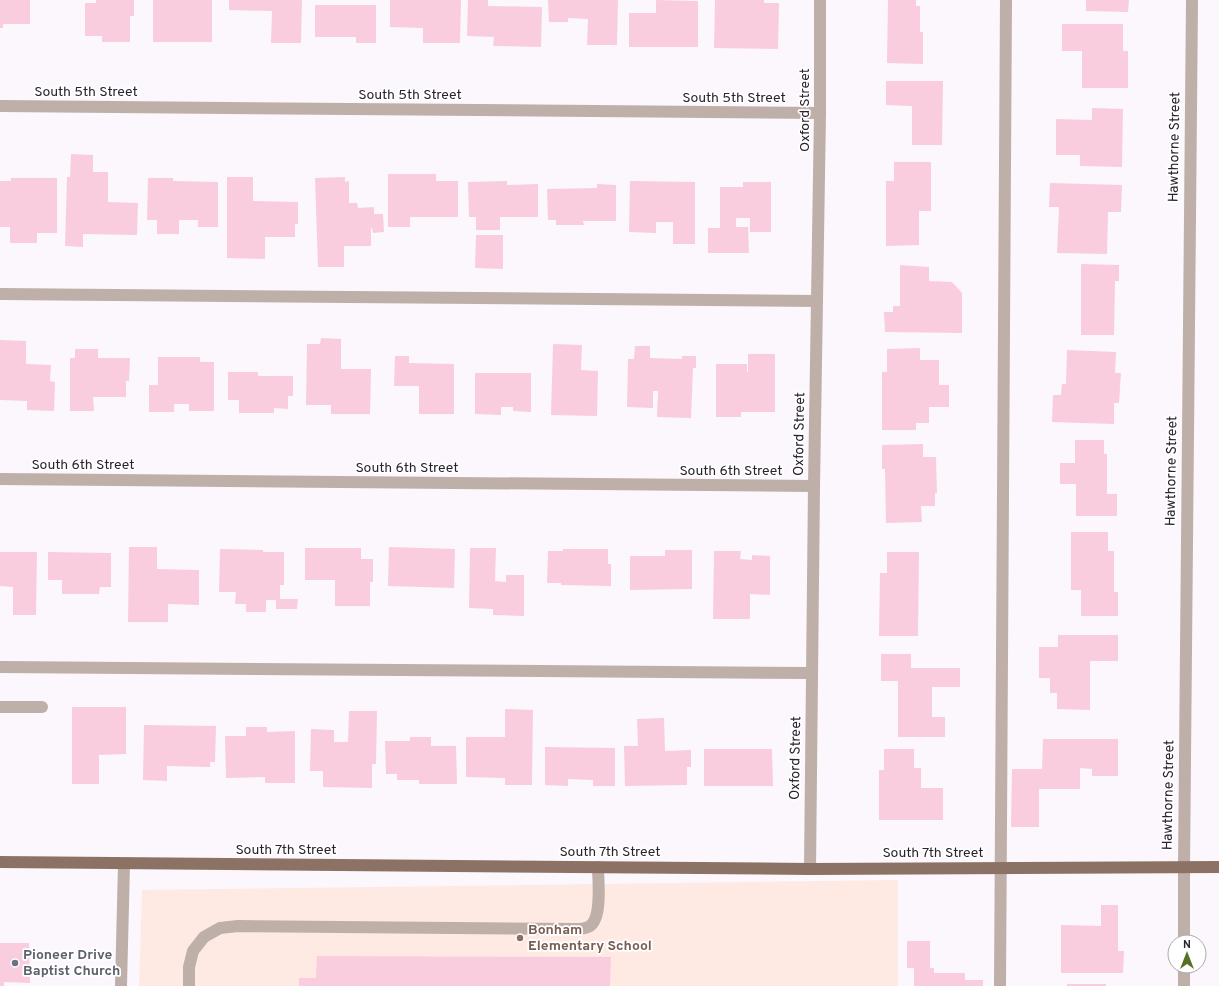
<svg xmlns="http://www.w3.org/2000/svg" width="1219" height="986" font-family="Overpass,sans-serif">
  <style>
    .education { fill: #feeae3 }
    .building { fill: #f9cdde }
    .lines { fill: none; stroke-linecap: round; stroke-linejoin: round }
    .minor { stroke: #beafa8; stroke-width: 12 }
    .major { stroke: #8b7265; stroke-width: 12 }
    .education-dot { fill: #8d6e63; stroke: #fff; stroke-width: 1.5 }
    .worship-dot { fill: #6b7280; stroke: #fff; stroke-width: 1.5 }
    .labels { text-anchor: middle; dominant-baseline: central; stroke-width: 3.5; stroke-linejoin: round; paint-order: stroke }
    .street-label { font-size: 14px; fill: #2a232d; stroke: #fff }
    .education-label { font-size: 14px; font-weight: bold; fill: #785e54; stroke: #fff; text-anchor: start }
    .worship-label { font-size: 14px; font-weight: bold; fill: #5b616d; stroke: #fff; text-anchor: start }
  </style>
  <rect width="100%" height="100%" fill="#fbf7fd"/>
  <path class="education" d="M898,880V986H139L142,890Z"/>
  <g class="building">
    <path d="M0,0H30V24H3V28H0Z"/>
    <path d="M96,0H134V16H130V42H102V36H85V3H96Z"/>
    <rect x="153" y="0" width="59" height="42"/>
    <path d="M229,0H302L301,43H271L272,11L229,10Z"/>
    <path d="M390,0H461L460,43H423V28L390,27Z"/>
    <path d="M468,0H488V6L542,7L541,47L493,46L494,37L467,36Z"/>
    <path d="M548,0H618L617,45H587L588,19L568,18V22H549Z"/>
    <path d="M656,0L698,1V47H629V13H656Z"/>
    <path d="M715,0H764V3H779L778,49L714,48Z"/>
    <path d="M888,0H916V6H920V32H923V64L887,63Z"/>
    <path d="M1086,0H1129L1128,12L1086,11Z"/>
    <path d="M315,5H376V43H356V37H315Z"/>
    <path d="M1062,24H1123V51H1128V88H1082V51H1062Z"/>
    <path d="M886,81H943L942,145H912V106L886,105Z"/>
    <path d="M1092,108L1123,109L1122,167L1080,166V155H1056V119L1092,120Z"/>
    <path d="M71,154L93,155V172H108V202L138,203L137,235L83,234V247L65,246L67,177H70Z"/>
    <path d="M894,162H931V211H919V245L886,246V181H894Z"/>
    <path d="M388,174H436V181H458V217H410V227H388Z"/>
    <path d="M227,177H253V201L298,202V224H295V237H265V259L227,258Z"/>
    <path d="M345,177V182L349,181V203H357L358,208L374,207V214H383L384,232L373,233L372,228H371V246H344V267H318L315,178Z"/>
    <path d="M11,178H57V233H37V243H10V227H0V181H11Z"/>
    <path d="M148,178H173V181L218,182V227H198V220H179V234H157V220H147Z"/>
    <path d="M507,181V185L538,184V217H500V230H476V217H469L468,182Z"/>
    <path d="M630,181L695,182V244H673V222H656V233L629,232Z"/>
    <path d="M743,182H771V232H750V218H736V227H748L749,253H708V228H720V187H743Z"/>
    <path d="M1050,183L1122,185L1121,212H1108L1107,254L1057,253L1059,207H1049Z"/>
    <path d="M597,184L616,185V221H583L584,225H556V220H548L547,189L597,188Z"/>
    <path d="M476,235H503V269L475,268Z"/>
    <path d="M1081,264L1119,265V281H1115L1114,335H1081Z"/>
    <path d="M900,265L929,267V281L952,282L962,293V333L885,332L884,312H893V306H900Z"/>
    <path d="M321,338L341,339V369H371L370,414H331V405H306L307,344H320Z"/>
    <path d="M0,340L26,341V364L51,365L50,381L55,382L54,411L27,410V401L0,400Z"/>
    <path d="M553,344L582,345L581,370L598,371L597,416L551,415Z"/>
    <path d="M635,346H650V358L682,359V356H696V368H693L691,418L657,417L658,391H653V408L627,407L628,359H634Z"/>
    <path d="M920,348V360H939V385H949V407H929V423H916V430H882V372H887V349Z"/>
    <path d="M75,349H98V358H130L129,381H126V397H93L94,411H70V358H75Z"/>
    <path d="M1067,350L1116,352L1115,373H1121L1119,403H1114V424L1052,422L1053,395H1061L1062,384H1066Z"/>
    <path d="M748,354H775V412H741V417H716V364H747V372H748Z"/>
    <path d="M395,356H409V363L454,364V414H419V386H394Z"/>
    <path d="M158,357H200V362H214V411H189V404H174V412H149V385H158Z"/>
    <path d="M228,372H258V376H293V396H288V409L274,408V413H239V400H228Z"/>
    <path d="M475,373H531V412L513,411V407H501V415L475,414Z"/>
    <path d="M1075,440H1104V454H1107V494H1117V516H1076V484H1060V463H1075Z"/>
    <path d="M923,444V457H936L937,493H935V506H921L922,522L886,523L885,469H882V445Z"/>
    <path d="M1071,532H1108V551H1114V592H1118V616H1081V590H1071Z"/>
    <path d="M129,547H157V569L199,570V605L168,604V622H128Z"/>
    <path d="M389,547L455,549L454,588L388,586Z"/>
    <path d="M305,548H361V559H373V582H370V606H335V580H305Z"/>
    <path d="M470,548H496L495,581L506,582V575H524V616L493,615V609L469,608Z"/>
    <path d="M220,549L263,550V552H284V585H280V599H298L297,609H276V600H266V612H246V604H235L236,592H219Z"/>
    <path d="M563,549H608V564H611V586L561,585V583H547L548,551H563Z"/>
    <path d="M665,550H692V589L630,590V556H665Z"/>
    <path d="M714,551H741L740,559L752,560V555L770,556V595L750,594V619H713Z"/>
    <path d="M0,552H37L36,615H13V587L0,586Z"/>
    <path d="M48,552L111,553V587H100L99,594H62V580H48Z"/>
    <path d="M887,552H919L918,636H879L880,573H887Z"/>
    <path d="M1058,635H1118V661H1090V710L1057,709V693H1050V678H1039V647H1058Z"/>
    <path d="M881,654H911V668H960V687H932V717H945V737H898V681H881Z"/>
    <path d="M72,707H126V754L99,755V784H72Z"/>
    <path d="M505,709L533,710L532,785H505V778L466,777V737H505Z"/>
    <path d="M349,711H377L376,764H372V788L323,787V771H310L311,729L334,730V742H348Z"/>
    <path d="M664,718L665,751L691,750V767H687V785L625,786L624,746H638L637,719Z"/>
    <path d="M144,725L216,726L215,762H210V767L167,766V781L143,780Z"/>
    <path d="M246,727H267V732L295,731V783H265V777L226,778L225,736H246Z"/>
    <path d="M410,737H431V746H456L457,784H419V780H397V774H386L385,741H410Z"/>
    <path d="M1043,739H1118V776H1092V769L1080,768V789H1039V827H1011L1012,769H1042Z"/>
    <path d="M545,747L615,748V786H593V780L568,779V786L545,785Z"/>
    <path d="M704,749H772L773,786H704Z"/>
    <path d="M884,749H914V768H921V788H943V820H879V770H884Z"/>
    <path d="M1101,905H1118V951H1124L1123,973H1061V925L1101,926Z"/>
    <path d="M907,941H930V968H934V973H965V980H983V986H914V968H907Z"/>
    <path d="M0,943H29L30,983L4,982V986H0Z"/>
    <path d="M317,956L611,957L610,986H299V978H316Z"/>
    <rect x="1067" y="984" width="39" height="2"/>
  </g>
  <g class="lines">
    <g class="minor">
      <path d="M0,106L820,113"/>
      <path d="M0,294L817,301"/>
      <path d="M0,479L814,486"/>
      <path d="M0,667L812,673"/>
      <path d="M0,707H42"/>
      <path d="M810,869L814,486L820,113V0"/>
      <path d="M1184,942V867L1192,0"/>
      <path d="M1184,966V986"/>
      <path d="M121,986L124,864"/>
      <path d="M189,986V967L193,951L204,937L220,928L238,926L575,929C579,929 584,929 588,927C603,921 598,881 598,867"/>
      <path d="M1000,986L1006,0"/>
    </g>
    <path class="major" d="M0,862L810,869L1219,867"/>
  </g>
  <circle class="education-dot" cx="520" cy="938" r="4"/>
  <circle class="worship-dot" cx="15" cy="963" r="4"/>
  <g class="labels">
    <g class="street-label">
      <text x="86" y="92">South 5th Street</text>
      <text x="410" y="95">South 5th Street</text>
      <text x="734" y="98">South 5th Street</text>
      <text transform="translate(805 110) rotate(-90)">Oxford Street</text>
      <text transform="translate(1175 147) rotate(-89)">Hawthorne Street</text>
      <text transform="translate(800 434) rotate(-89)">Oxford Street</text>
      <text x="83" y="465">South 6th Street</text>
      <text x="407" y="468">South 6th Street</text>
      <text x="731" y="471">South 6th Street</text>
      <text transform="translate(1172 471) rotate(-89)">Hawthorne Street</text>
      <text transform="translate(796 758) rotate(-89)">Oxford Street</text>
      <text transform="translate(1169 795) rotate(-89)">Hawthorne Street</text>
      <text x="286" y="850">South 7th Street</text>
      <text x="610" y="852">South 7th Street</text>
      <text x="933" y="853">South 7th Street</text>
    </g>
    <g class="education-label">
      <text x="528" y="930">Bonham<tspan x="528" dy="16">Elementary School</tspan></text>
    </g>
    <g class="worship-label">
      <text x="23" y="955">Pioneer Drive<tspan x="23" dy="16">Baptist Church</tspan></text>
    </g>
  </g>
  <g transform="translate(1187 954)"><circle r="19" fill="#ffffff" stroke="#aaa7ab"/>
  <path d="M0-3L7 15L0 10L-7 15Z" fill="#597123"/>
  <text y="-6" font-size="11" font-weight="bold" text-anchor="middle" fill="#2a232d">N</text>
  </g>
</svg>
